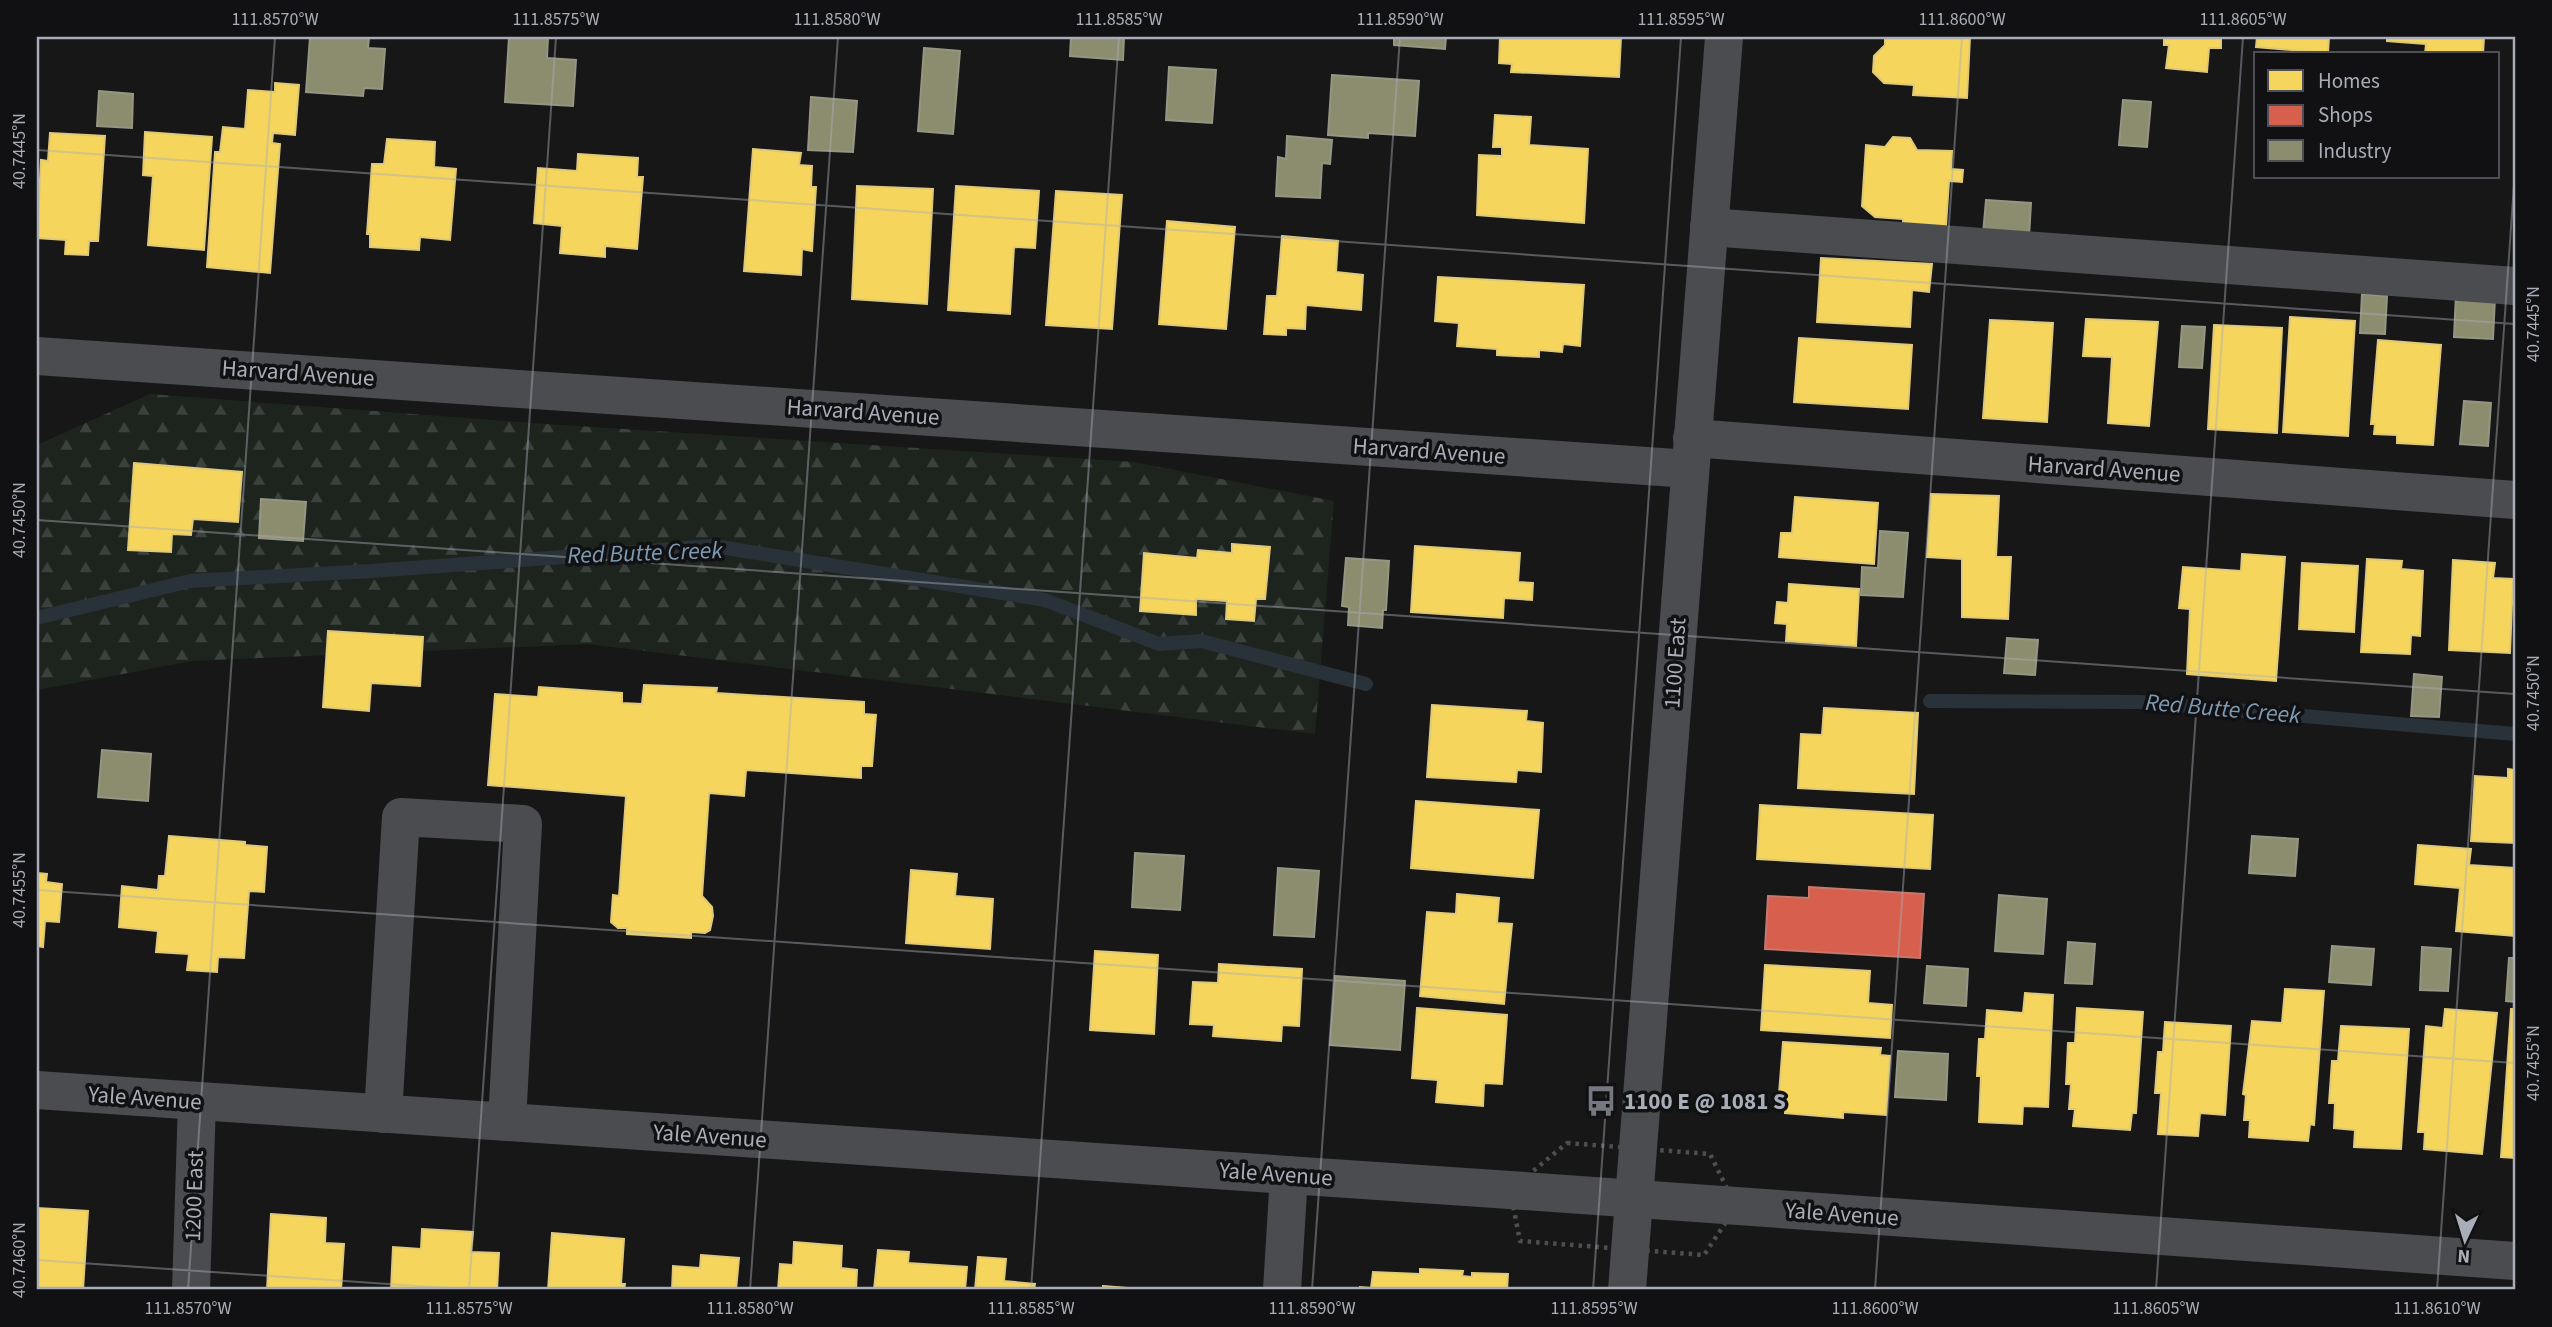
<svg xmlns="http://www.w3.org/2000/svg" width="2552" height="1327" font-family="'Source Sans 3',sans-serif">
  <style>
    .forest { fill: url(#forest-firs) }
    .homes { fill: #f6d55c; stroke: #dfc978; stroke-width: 2 }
    .shops { fill: #d6604d; stroke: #c8776d; stroke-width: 2 }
    .industry { fill: #8c8c6e; stroke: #949684; stroke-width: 2 }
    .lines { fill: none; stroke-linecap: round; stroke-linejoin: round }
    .stream { stroke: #2a3239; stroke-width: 14 }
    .path { stroke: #4d4e52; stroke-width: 4.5; stroke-dasharray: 3.5 5; stroke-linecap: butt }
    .minor { stroke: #4b4c50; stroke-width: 38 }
    .ticks { fill: none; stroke: #a8adb8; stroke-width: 2; stroke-opacity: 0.45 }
    .labels { text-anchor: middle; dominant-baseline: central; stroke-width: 7; stroke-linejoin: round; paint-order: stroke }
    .street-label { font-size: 23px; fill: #a8adb8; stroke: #111113 }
    .poi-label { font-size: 23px; font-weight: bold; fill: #a8adb8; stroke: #111113; text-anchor: start }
    .water-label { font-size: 24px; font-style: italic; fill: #7f9bb3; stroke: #111113 }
    .neatline { fill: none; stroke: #a8adb8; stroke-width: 2.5 }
    .ticks-label { font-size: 18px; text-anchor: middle; fill: #a8adb8 }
  </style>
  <defs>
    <pattern id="forest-firs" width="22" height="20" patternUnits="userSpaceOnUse" patternTransform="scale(1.75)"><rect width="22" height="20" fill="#1d241e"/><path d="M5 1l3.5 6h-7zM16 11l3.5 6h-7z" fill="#3b413d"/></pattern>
  </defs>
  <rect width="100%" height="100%" fill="#171717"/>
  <path class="forest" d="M150,394L546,424L1134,462L1334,501L1315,734L588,644L192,661L37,690V445Z"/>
  <g class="homes">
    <path d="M1500,37H1621L1619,77L1511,72L1512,64L1499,63Z"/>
    <path d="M1885,37H1970L1967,98L1913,95L1914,85L1884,83L1873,72L1874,56L1885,45Z"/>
    <path d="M2164,37H2221V48H2209L2207,72L2166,68L2169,45H2164Z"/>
    <path d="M2257,37H2329L2328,53L2256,47Z"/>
    <path d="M2387,37H2484L2483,54H2425L2426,44L2387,41Z"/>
    <path d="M275,83L299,85L295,135L273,133L272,143L280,144L270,273L207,267L215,152H220L223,127L245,129L248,90L275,92Z"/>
    <path d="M1495,115L1531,117L1529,145L1588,149L1584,223L1477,215L1479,155L1502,156V147H1493Z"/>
    <path d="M145,132L212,137L204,250L148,245L153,176L143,175Z"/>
    <path d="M50,133L105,136L98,241H89L88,255L65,254L66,240L37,238L41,160L48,161Z"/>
    <path d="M1893,137L1910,138L1917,150L1952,151L1951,169L1963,170L1962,182L1949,181L1946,226L1903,223V219L1875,217L1862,206L1866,145L1885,147Z"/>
    <path d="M387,139L435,142L434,167L456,169L450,240L420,237L419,250L370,247V234H367L372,164H384Z"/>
    <path d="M753,149L801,153L799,165L812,166L811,187H816L812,251L802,249L801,275L744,271Z"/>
    <path d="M578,154L638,158L637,177H643L637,249L605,246V257L560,253L562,226L534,223L538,168L577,171Z"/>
    <path d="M857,186L933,189L927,304L852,299Z"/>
    <path d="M956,186L1039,191L1035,248L1014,247L1010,314L948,310Z"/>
    <path d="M1056,191L1122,195L1112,329L1046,325Z"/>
    <path d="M1167,221L1235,227L1226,329L1159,324Z"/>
    <path d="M1282,236L1338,241L1336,272L1363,275L1361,310L1306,305L1305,329L1286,328V335L1264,334L1267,296H1277Z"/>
    <path d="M1821,258L1932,264L1929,292L1912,290L1910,327L1817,322Z"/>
    <path d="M1438,277L1584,285L1580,346L1563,344L1562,352L1539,350V357L1497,355V349L1457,346L1459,323L1435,321Z"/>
    <path d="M2290,317L2355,321L2348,436L2283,432Z"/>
    <path d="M2086,319L2158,322L2149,426L2108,423L2112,357L2083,356Z"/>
    <path d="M1990,320L2053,323L2047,422L1983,418Z"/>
    <path d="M2214,325L2282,328L2277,433L2208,429Z"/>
    <path d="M1799,338L1912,345L1908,409L1794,402Z"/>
    <path d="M2378,340L2441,345L2433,445L2397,443V435L2374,434L2375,424H2371Z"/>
    <path d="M134,463L242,472L238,522L193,519L191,535L172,534L171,552L128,550Z"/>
    <path d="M1931,494L1999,496L1996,557H2011L2008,619L1962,617V559L1927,557Z"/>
    <path d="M1795,497L1878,503L1874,564L1779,557L1781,533H1792Z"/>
    <path d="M1232,544L1270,547L1265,599H1256L1254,621L1226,619L1227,601L1196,599V615L1140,611L1144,553L1197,558L1198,550L1232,553Z"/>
    <path d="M1415,546L1520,553L1518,582L1533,583L1532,600L1504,598L1503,618L1411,612Z"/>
    <path d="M2242,554L2285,557L2276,681L2187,674L2190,609L2179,608L2183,567L2241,571Z"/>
    <path d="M2367,559L2402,561L2401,569L2423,571L2420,636L2411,635L2410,654L2361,652Z"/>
    <path d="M2453,560L2495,563L2493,578L2513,579L2510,653L2449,650Z"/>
    <path d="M2302,563L2358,566L2354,632L2299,629Z"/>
    <path d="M1789,584L1859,589L1856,646L1786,641L1787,624L1775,623L1777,602L1788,603Z"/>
    <path d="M328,631L423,637L420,686L371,683L369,711L323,707Z"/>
    <path d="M644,685L717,688L716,693L864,702V714L876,715L872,766H861V778L746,770L744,796L709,793L702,896L712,907L713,916L710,930L705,933L691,932V938L627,934V928H618L611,922L613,895L619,896L626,796L488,785L495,694L538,697L539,687L622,693V703L642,704Z"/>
    <path d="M1432,705L1527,711L1526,721L1543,723L1541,772L1517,770L1516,782L1427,777Z"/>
    <path d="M1824,708L1918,713L1914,794L1798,788L1801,734L1822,735Z"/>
    <path d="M2508,769L2515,770V843L2471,841L2475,776L2508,778Z"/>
    <path d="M1416,801L1539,810L1533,878L1411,868Z"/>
    <path d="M1760,805L1933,815L1930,869L1757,859Z"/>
    <path d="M169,836L245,842V845L267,847L264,892L249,891L244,958L218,957L217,972L187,970L189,954L156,952L158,931L119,927L122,886L158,890L159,876H165Z"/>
    <path d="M2418,845L2471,849L2469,865L2515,868V936L2456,931L2460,888L2415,884Z"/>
    <path d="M911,870L957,874L955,896L993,899L990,949L906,943Z"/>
    <path d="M37,873L47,874L46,882L62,884L59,922L45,921L43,947L37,946Z"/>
    <path d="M1457,894L1499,898L1497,923L1512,924L1504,1004L1420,996L1427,912L1456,914Z"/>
    <path d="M1095,951L1158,955L1154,1034L1090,1030Z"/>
    <path d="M1219,964L1302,969L1299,1026L1282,1025L1281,1041L1213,1036L1214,1025L1190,1024L1193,982L1218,983Z"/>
    <path d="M1765,965L1870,971L1868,1003L1892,1005L1890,1038L1761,1030Z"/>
    <path d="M2285,989L2324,991L2314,1125L2310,1124L2308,1141L2249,1137L2250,1120H2244L2246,1095L2243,1094L2252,1021L2282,1023Z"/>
    <path d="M2025,993L2053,995L2048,1107L2023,1106L2022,1124L1979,1122L1981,1076H1977L1979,1039H1985L1987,1010L2023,1013Z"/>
    <path d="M1417,1008L1507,1015L1502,1084L1484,1083L1483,1106L1436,1102L1438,1080L1412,1078Z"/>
    <path d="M2077,1008L2143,1012L2136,1113H2132L2130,1130L2073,1126L2075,1109H2069L2071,1084H2066L2068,1043H2075Z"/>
    <path d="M2445,1009L2497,1013L2482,1154L2424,1149L2425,1132H2418L2426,1026L2443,1028Z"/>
    <path d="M2511,1009H2515V1158L2501,1157Z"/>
    <path d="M2165,1022L2231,1026L2225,1115L2200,1113L2198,1136L2158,1134L2161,1093H2155L2158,1052H2163Z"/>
    <path d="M2341,1026L2409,1029L2401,1149L2354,1147L2355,1130L2334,1128L2335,1103H2329L2332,1061H2338Z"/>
    <path d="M1783,1042L1881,1048L1880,1055L1890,1056L1886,1115L1843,1112V1118L1785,1113V1108L1778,1107Z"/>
    <path d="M37,1208L88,1211L83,1290H37Z"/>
    <path d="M271,1214L326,1218L325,1243L344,1244L341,1290H267Z"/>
    <path d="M422,1229L473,1232L471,1252L499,1253L497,1290H391L393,1247L421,1249Z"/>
    <path d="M552,1233L624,1239L621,1284H625L624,1290H548Z"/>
    <path d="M794,1242L842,1246L841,1268L857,1270L856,1290H778L780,1264L793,1265Z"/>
    <path d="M878,1250L909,1252L908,1263L967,1267L965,1290H874Z"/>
    <path d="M701,1255L739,1258L736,1290H672L673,1266L700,1268Z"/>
    <path d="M978,1257L1006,1259L1004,1281L1035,1284L1034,1290H975Z"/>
    <path d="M1420,1269L1463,1271L1462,1276L1472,1277V1273L1508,1274L1507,1290H1360V1287L1371,1288L1373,1272L1420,1274Z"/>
    <path d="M1103,1286L1153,1290H1103Z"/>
  </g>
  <path class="shops" d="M1809,887L1924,894L1920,958L1765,949L1768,896L1809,898Z"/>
  <g class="industry">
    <path d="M310,37H369L368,48L385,49L382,89L364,88L363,96L306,92Z"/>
    <path d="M509,37H548L547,58L576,60L573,106L505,102Z"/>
    <path d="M1071,37H1124L1123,60L1070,56Z"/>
    <path d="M1394,37H1446L1445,49L1394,45Z"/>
    <path d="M924,48L960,51L953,134L918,131Z"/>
    <path d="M1169,67L1216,70L1212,123L1166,120Z"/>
    <path d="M1332,75L1419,81L1415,136L1368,133V138L1328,135Z"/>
    <path d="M99,91L133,94L132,128L97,126Z"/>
    <path d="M811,97L857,101L853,152L808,150Z"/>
    <path d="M2123,100L2151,102L2147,147L2119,145Z"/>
    <path d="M1287,136L1332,140L1330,164L1322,163L1320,198L1276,196L1278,157L1286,159Z"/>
    <path d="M1986,200L2031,203L2029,237L1983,234Z"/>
    <path d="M2362,294L2387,296L2385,334L2360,333Z"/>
    <path d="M2456,294L2495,297L2493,339L2454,337Z"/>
    <path d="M2182,326L2205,327L2202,368L2179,367Z"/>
    <path d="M2464,401L2491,403L2488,446L2460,444Z"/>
    <path d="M261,499L306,502L303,541L259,538Z"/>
    <path d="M1880,531L1908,533L1903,597L1861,595L1862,567L1878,568Z"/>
    <path d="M1346,558L1389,561L1386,610H1383L1382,628L1348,625L1349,607L1342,606Z"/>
    <path d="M2007,638L2038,640L2035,675L2004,673Z"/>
    <path d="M2414,674L2442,677L2439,717L2411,716Z"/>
    <path d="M102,750L151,754L148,801L98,797Z"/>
    <path d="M2252,836L2298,839L2295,876L2249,873Z"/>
    <path d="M1135,853L1184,856L1180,910L1132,907Z"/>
    <path d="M1278,868L1319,871L1314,937L1274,935Z"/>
    <path d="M1999,895L2047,899L2043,954L1995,951Z"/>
    <path d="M2068,942L2095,944L2092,984L2065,983Z"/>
    <path d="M2332,946L2374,949L2371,985L2329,982Z"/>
    <path d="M2422,947L2451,949L2448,991L2420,990Z"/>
    <path d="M2509,958H2515V1002L2506,1001Z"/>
    <path d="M1927,966L1968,969L1966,1006L1924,1003Z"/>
    <path d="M1335,976L1405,981L1400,1050L1330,1045Z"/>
    <path d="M1898,1051L1948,1054L1946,1100L1895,1097Z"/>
  </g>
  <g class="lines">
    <g class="stream">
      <path d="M37,618L190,581L371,571L714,546L1045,600L1159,644L1201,641L1366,684"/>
      <path d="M1930,701L2140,702L2515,734"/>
    </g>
    <path class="path" d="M1567,1143L1710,1154L1736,1207L1704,1255L1520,1241L1510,1190Z"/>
    <g class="minor">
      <path d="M1709,227L2515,286"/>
      <path d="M37,356L1690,469"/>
      <path d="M1692,438L2515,500"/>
      <path d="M37,1090L1510,1190L2515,1261"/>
      <path d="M383,1114L401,817L523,824L507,1122"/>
      <path d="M191,1290L197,1102"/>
      <path d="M1282,1290L1289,1175"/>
      <path d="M1627,1290L1724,37"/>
    </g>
  </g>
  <path class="ticks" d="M37,150L2515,324M37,520L2515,694M37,890L2515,1063M37,1260L475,1290M188,1290L275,37M469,1290L556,37M750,1290L838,37M1031,1290L1119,37M1312,1290L1400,37M1593,1290L1681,37M1875,1290L1962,37M2156,1290L2243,37M2437,1290L2515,170"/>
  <defs>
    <symbol id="bus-bare" viewBox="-9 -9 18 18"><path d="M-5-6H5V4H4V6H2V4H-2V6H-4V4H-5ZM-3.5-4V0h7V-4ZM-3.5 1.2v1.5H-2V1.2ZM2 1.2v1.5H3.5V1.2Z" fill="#757880" stroke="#111113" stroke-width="2.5" paint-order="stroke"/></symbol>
  </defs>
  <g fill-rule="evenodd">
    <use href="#bus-bare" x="1579" y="1079" width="44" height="44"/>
  </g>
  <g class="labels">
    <g class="street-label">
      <text transform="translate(298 373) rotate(4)">Harvard Avenue</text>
      <text transform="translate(863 412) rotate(4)">Harvard Avenue</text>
      <text transform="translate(1429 451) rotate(4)">Harvard Avenue</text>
      <text transform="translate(2104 469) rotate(4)">Harvard Avenue</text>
      <text transform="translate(1675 663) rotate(-86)">1100 East</text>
      <text transform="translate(145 1098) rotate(4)">Yale Avenue</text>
      <text transform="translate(710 1136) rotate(4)">Yale Avenue</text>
      <text transform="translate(1276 1174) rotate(4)">Yale Avenue</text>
      <text transform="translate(194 1196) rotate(-88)">1200 East</text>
      <text transform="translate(1842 1214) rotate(4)">Yale Avenue</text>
    </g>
    <g class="poi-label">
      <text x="1624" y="1101">1100 E @ 1081 S</text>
    </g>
    <g class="water-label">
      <text transform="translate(645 553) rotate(-2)">Red Butte Creek</text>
      <text transform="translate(2223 709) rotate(5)">Red Butte Creek</text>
    </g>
  </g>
  <rect width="2552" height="1327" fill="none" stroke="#111113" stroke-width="77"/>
  <rect x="2254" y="52" width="245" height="126" fill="#111113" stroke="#4d4f55" stroke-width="2"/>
  <rect x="2268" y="70" width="35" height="21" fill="#f6d55c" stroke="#4d4f55" stroke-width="2"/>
  <text x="2318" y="88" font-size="21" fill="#a8adb8">Homes</text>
  <rect x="2268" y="105" width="35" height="21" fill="#d6604d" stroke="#4d4f55" stroke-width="2"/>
  <text x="2318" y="122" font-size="21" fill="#a8adb8">Shops</text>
  <rect x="2268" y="140" width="35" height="21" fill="#8c8c6e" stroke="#4d4f55" stroke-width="2"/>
  <text x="2318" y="158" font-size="21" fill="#a8adb8">Industry</text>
  <g transform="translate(2465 1240) rotate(184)" stroke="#111113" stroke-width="5" paint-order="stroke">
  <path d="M0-5L12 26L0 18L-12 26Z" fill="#a8adb8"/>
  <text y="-10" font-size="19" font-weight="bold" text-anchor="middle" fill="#a8adb8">N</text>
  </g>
  <rect x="38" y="38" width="2476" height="1250" class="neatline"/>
  <g class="ticks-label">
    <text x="275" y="25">111.8570°W</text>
    <text x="556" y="25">111.8575°W</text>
    <text x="837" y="25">111.8580°W</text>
    <text x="1119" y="25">111.8585°W</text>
    <text x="1400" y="25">111.8590°W</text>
    <text x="1681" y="25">111.8595°W</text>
    <text x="1962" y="25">111.8600°W</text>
    <text x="2243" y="25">111.8605°W</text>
    <text transform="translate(19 151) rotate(-90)" y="6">40.7445°N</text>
    <text transform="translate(2533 324) rotate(-90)" y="6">40.7445°N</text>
    <text transform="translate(19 520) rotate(-90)" y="6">40.7450°N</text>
    <text transform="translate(2533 693) rotate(-90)" y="6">40.7450°N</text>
    <text transform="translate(19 890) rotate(-90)" y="6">40.7455°N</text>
    <text transform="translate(2533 1063) rotate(-90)" y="6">40.7455°N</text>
    <text transform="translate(19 1260) rotate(-90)" y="6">40.7460°N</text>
    <text x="188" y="1314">111.8570°W</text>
    <text x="469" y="1314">111.8575°W</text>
    <text x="750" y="1314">111.8580°W</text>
    <text x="1031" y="1314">111.8585°W</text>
    <text x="1312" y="1314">111.8590°W</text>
    <text x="1594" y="1314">111.8595°W</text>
    <text x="1875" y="1314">111.8600°W</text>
    <text x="2156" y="1314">111.8605°W</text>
    <text x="2437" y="1314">111.8610°W</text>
  </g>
</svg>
